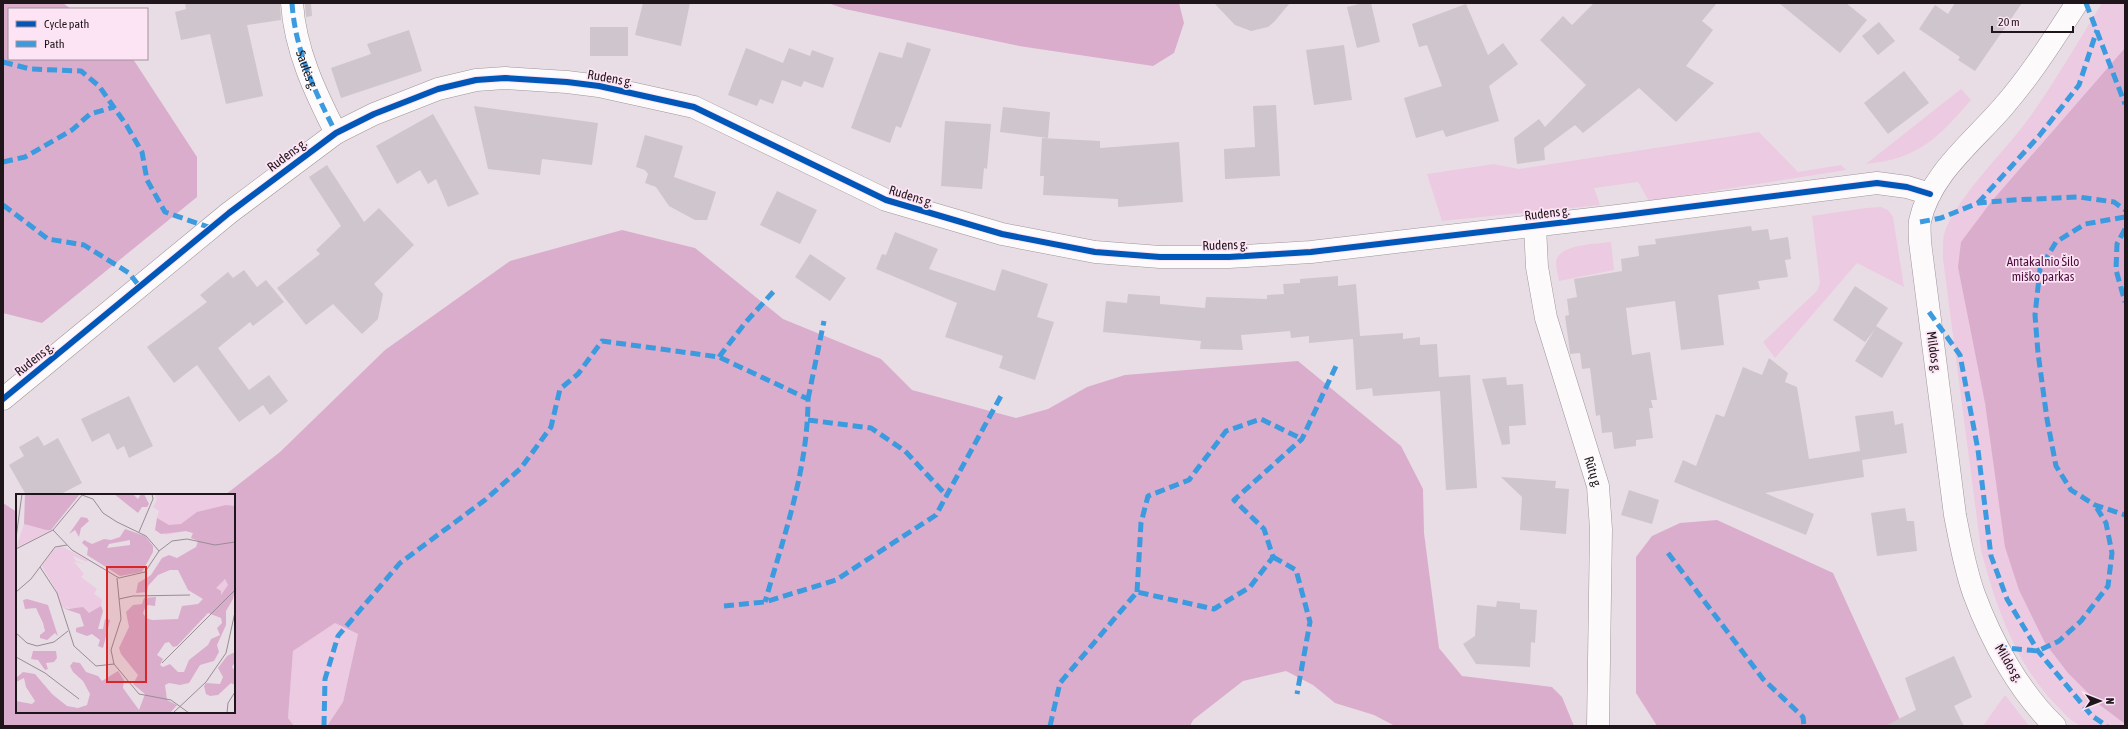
<svg xmlns="http://www.w3.org/2000/svg" width="2128" height="729" font-family="'Asap Condensed',sans-serif">
  <style>
    .green { fill: #eccae1 }
    .forest { fill: #daadcc }
    .building { fill: #cfc5cc }
    .lines { fill: none; stroke-linecap: round; stroke-linejoin: round }
    .minor-casing { stroke: #9e959b; stroke-width: 23 }
    .minor { stroke: #fcfafb; stroke-width: 22 }
    .quiet { stroke: #3c9adf; stroke-width: 5; stroke-dasharray: 10 5; stroke-linecap: butt }
    .cycleway-casing { stroke: #fde4f4; stroke-width: 8 }
    .cycleway { stroke: #0057b8; stroke-width: 6 }
    .labels { text-anchor: middle; dominant-baseline: central; stroke-width: 3.5; stroke-linejoin: round; paint-order: stroke }
    .street-label { font-size: 13px; fill: #1f161c; stroke: #fde4f4 }
    .park-label { font-size: 13px; fill: #4c0d3e; stroke: #fde4f4 }
    .inset-road { fill: none; stroke: #988d95; stroke-width: 1 }
    .view { fill: #d62828; fill-opacity: 0.15; stroke: #d62828; stroke-width: 2 }
    .inset-edge { fill: none; stroke: #1f161c; stroke-width: 2 }
  </style>
  <rect width="100%" height="100%" fill="#e9dde5"/>
  <g class="green">
    <path d="M2102,3H2125V726C2115,726 2087,729 2079,725C2071,721 2065,714 2058,707C2016,665 1996,607 1981,550L1943,259C1943,248 1942,236 1947,226C1968,184 2005,152 2032,114C2057,78 2079,40 2102,3Z"/>
    <path d="M1961,89L1971,100C1938,138 1918,159 1866,164Z"/>
    <path d="M1759,132L1798,172L1841,165L1846,170L1649,201L1638,182L1594,188L1600,205L1442,221L1427,174L1494,164L1519,169Z"/>
    <path d="M1881,207L1888,210L1893,217L1904,287L1857,263L1775,358L1763,342L1817,291L1820,283L1812,216L1866,208Z"/>
    <path d="M1611,242L1614,270L1559,281C1558,275 1556,267 1556,262C1558,244 1597,244 1611,242Z"/>
    <path d="M335,623L358,634L343,702L327,726H294L288,718L293,651Z"/>
    <path d="M2005,695L2029,726H1983Z"/>
  </g>
  <g class="forest">
    <path d="M3,3H63L71,9H9V59H133L197,157V197L42,323L3,313Z"/>
    <path d="M828,3H1179L1184,23L1174,53L1153,66L1019,46L845,9Z"/>
    <path d="M2125,48V724L2100,705L2068,673L2045,643L2019,590L2005,547L1985,403L1958,267L1961,242L1991,202Z"/>
    <path d="M622,230L695,248L783,319L881,359L912,390L1016,418L1048,409L1087,387L1125,375L1298,361L1401,446L1423,489L1424,533L1439,648L1462,676L1552,687L1562,697L1574,726H1395L1374,715L1335,703L1313,685L1286,671L1243,681L1193,720L1190,726H327L343,702L358,634L335,623L293,651L288,718L294,726H3V503L17,512V712H234V495H225L280,452L385,350L510,261Z"/>
    <path d="M1717,520L1833,573L1900,720L1905,726H1657L1636,693V557L1652,536L1680,523Z"/>
  </g>
  <g class="building">
    <path d="M185,3H280L281,20L247,25L263,96L226,104L210,34L181,40L175,12L186,9Z"/>
    <path d="M305,3H311L312,16L306,17Z"/>
    <path d="M643,3H690L681,46L635,35Z"/>
    <path d="M1214,3H1290L1274,22L1268,27L1251,31L1235,25Z"/>
    <path d="M1363,3H1371L1380,42L1357,48L1347,7Z"/>
    <path d="M1594,3H1717L1702,21L1713,30L1686,66L1714,83L1676,122L1639,88L1583,133L1575,125L1544,148L1545,160L1517,164L1514,138L1539,119L1545,127L1586,85L1540,40L1563,16L1572,25Z"/>
    <path d="M1779,3H1846L1867,20L1840,53Z"/>
    <path d="M1955,3H2022L1975,71L1958,60L1960,57L1919,29L1935,5L1948,14Z"/>
    <path d="M1466,4L1488,55L1503,43L1518,64L1489,86L1499,121L1446,137L1443,130L1416,138L1404,98L1442,86L1427,45L1419,47L1412,24Z"/>
    <path d="M1879,22L1895,41L1878,55L1862,36Z"/>
    <rect x="590" y="27" width="38" height="29"/>
    <path d="M409,30L422,71L341,98L331,68L371,54L367,44Z"/>
    <path d="M907,42L931,49L901,128L896,126L890,143L851,128L879,52L902,58Z"/>
    <path d="M1344,45L1352,100L1314,105L1306,50Z"/>
    <path d="M746,48L783,63L789,48L810,56L812,50L834,58L823,88L804,81L801,87L782,80L773,104L760,99L757,106L728,95Z"/>
    <path d="M1904,71L1929,103L1888,134L1864,103Z"/>
    <path d="M1276,105L1280,176L1225,179L1224,149L1255,147L1253,106Z"/>
    <path d="M474,106L598,123L592,165L542,159L540,175L488,169Z"/>
    <path d="M1003,107L1050,112L1048,138L1000,132Z"/>
    <path d="M433,114L479,194L448,207L436,179L428,184L420,170L397,184L376,146Z"/>
    <path d="M945,121L991,124L987,169L984,168L982,189L941,186Z"/>
    <path d="M645,135L683,146L674,177L716,192L707,220H695L669,206L656,187L645,183L648,174L645,170L636,167Z"/>
    <path d="M1042,138L1100,141V148L1179,142L1183,202L1118,207V199L1043,195L1044,176H1040Z"/>
    <path d="M327,165L364,222L379,208L414,245L374,284L383,294L378,319L362,334L333,304L306,325L277,288L320,254L316,250L341,226L309,177Z"/>
    <path d="M777,191L817,210L800,244L760,225Z"/>
    <path d="M1751,226L1752,231L1768,229L1770,240L1788,237L1791,259L1785,260L1788,277L1758,281L1760,289L1718,295L1724,345L1681,350L1675,301L1626,308L1632,355L1650,352L1657,400H1651L1653,408H1649L1653,438L1636,440V446L1614,449L1612,432L1602,433L1600,415L1596,416L1590,368L1582,369L1580,353L1570,354V352L1565,316L1569,315L1567,299L1577,297L1574,279L1622,271L1621,259L1639,256L1638,246L1656,244L1655,239Z"/>
    <path d="M895,232L938,249L929,269L995,291L1002,269L1048,284L1037,317L1054,322L1035,380L999,368L1003,356L945,337L957,303L876,269L882,254L886,255Z"/>
    <path d="M810,254L846,278L830,301L795,277Z"/>
    <path d="M244,270L257,287L266,280L284,302L253,326L250,322L218,348L249,390L269,375L288,401L270,415L263,405L239,422L197,365L174,383L147,347L207,302L200,295L228,272L233,278Z"/>
    <path d="M1338,276V286L1356,284L1360,336L1403,333V339L1420,337V345L1437,344L1439,377L1470,375L1477,488L1446,490L1440,391L1373,396L1372,388L1356,390L1353,339L1309,343V336L1291,338L1290,331L1241,335L1243,350L1200,349L1201,341L1103,332L1106,301L1127,303L1128,294L1160,296V304L1205,308L1206,297L1267,299V295L1284,294L1283,284L1300,283V279Z"/>
    <path d="M1855,286L1888,308L1876,326L1903,343L1882,378L1855,361L1875,329L1865,342L1833,320Z"/>
    <path d="M1769,358L1788,373L1785,382L1797,387L1809,459L1860,451L1855,416L1893,411L1895,425L1903,423L1907,453L1862,460L1864,477L1765,493L1814,514L1806,535L1674,482L1683,460L1696,466L1716,414L1724,417L1743,367L1762,375Z"/>
    <path d="M1506,377L1507,385L1523,384L1526,425L1509,426L1510,444L1502,445L1482,379Z"/>
    <path d="M129,396L153,446L129,458L124,446L117,450L109,433L92,442L81,419Z"/>
    <path d="M38,436L44,446L58,438L82,483L59,495H26L9,465L24,456L19,447Z"/>
    <path d="M1501,477L1556,481L1555,488L1569,489L1566,534L1520,530L1522,497Z"/>
    <path d="M1629,490L1659,500L1652,524L1621,515Z"/>
    <path d="M1905,508L1907,521H1914L1917,551L1877,556L1871,513Z"/>
    <path d="M1497,601L1520,603V609L1537,610L1535,643L1531,642L1530,667L1476,664L1463,644L1475,636L1477,605L1496,607Z"/>
    <path d="M1954,656L1972,697L1954,706L1964,726H1885L1916,710L1905,678Z"/>
  </g>
  <g class="lines">
    <defs>
      <g id="minor">
        <path id="s1" d="M292,3C295,50 315,92 336,133"/>
        <path id="s2" d="M1535,226L1537,267L1546,318L1598,486L1601,529L1598,726"/>
        <path d="M3,399L229,213L336,133L374,114L410,100L438,89L476,80L505,78L567,82L599,86L694,107L886,200L1002,234L1095,252L1160,257H1229L1311,252L1617,216L1877,183L1907,187L1930,194"/>
        <path d="M2055,726C2019,692 1991,640 1974,594C1965,569 1960,541 1955,515L1920,242C1920,235 1919,227 1920,221C1930,174 1974,141 2003,107C2031,75 2054,38 2077,3"/>
      </g>
    </defs>
    <use href="#minor" class="minor-casing"/>
    <use href="#minor" class="minor"/>
    <g class="quiet">
      <path d="M292,3C295,50 315,92 336,133"/>
      <path d="M2086,3L2125,104"/>
      <path d="M3,62L30,69L81,71L99,86L127,126L142,152L147,180L165,212L211,228"/>
      <path d="M3,162L25,157L72,130L90,114L114,107"/>
      <path d="M1978,203L2039,136L2079,85L2097,30"/>
      <path d="M3,205L48,239L84,245L129,273L140,287"/>
      <path d="M2125,217L2085,224L2056,242L2040,269L2035,315L2038,353L2047,419L2056,466L2071,490L2095,505L2125,515"/>
      <path d="M1920,222L1941,218L1978,203L2013,200L2079,197L2114,202L2125,210"/>
      <path d="M2125,229L2117,244L2116,270L2125,302"/>
      <path d="M1929,312L1960,355L1978,450L1991,556L2007,599L2038,651L2092,716L2107,726"/>
      <path d="M719,357L745,323L774,291"/>
      <path d="M808,399L824,321"/>
      <path d="M808,420L871,428L905,451L947,496"/>
      <path d="M1668,553L1763,679L1803,717L1804,726"/>
      <path d="M1273,557L1296,570L1310,622L1297,694"/>
      <path d="M1137,592L1141,523L1148,496L1189,480L1226,431L1261,419L1302,439"/>
      <path d="M724,606L765,602L836,580L936,515L1002,394"/>
      <path d="M1997,647L2038,651L2059,641L2081,621L2108,586L2112,553L2106,523L2095,505"/>
      <path d="M324,726L325,679L338,636L400,563L485,500L521,468L551,427L560,389L578,374L602,341L719,357L808,399C808,469 784,536 765,602"/>
      <path d="M1050,726L1060,683L1137,592L1214,609L1250,587L1273,557L1264,529L1234,500L1302,439L1337,364"/>
    </g>
    <defs>
      <path id="cycleway" d="M3,399L229,213L336,133L374,114L410,100L438,89L476,80L505,78L567,82L599,86L694,107L886,200L1002,234L1095,252L1160,257H1229L1311,252L1617,216L1877,183L1907,187L1930,194"/>
    </defs>
    <use href="#cycleway" class="cycleway-casing"/>
    <use href="#cycleway" class="cycleway"/>
  </g>
  <g class="labels">
    <g class="street-label">
      <text stroke="none"><textPath href="#s1" startOffset="69">Saulės g.</textPath></text>
      <text transform="translate(610 78) rotate(10)">Rudens g.</text>
      <text transform="translate(287 155) rotate(-37)">Rudens g.</text>
      <text transform="translate(911 196) rotate(17)">Rudens g.</text>
      <text transform="translate(1547 213) rotate(-7)">Rudens g.</text>
      <text transform="translate(1225 245) rotate(-2)">Rudens g.</text>
      <text transform="translate(1934 352) rotate(82)">Mildos g.</text>
      <text transform="translate(34 359) rotate(-39)">Rudens g.</text>
      <text stroke="none"><textPath href="#s2" startOffset="254">Rūtų g.</textPath></text>
      <text transform="translate(2009 663) rotate(59)">Mildos g.</text>
    </g>
    <g class="park-label">
      <text x="2043" y="261">Antakalnio Šilo<tspan x="2043" dy="15">miško parkas</tspan></text>
    </g>
  </g>
  <g transform="translate(16 494)">
    <rect width="219" height="219" fill="#e9dde5"/>
    <path d="M139,0H219V48L182,46L175,44L177,39L170,37L150,41L141,24L143,17L137,13L141,6ZM8,30L25,35L35,36L0,54ZM45,52L72,66L71,68L57,62L60,67L69,70L58,68L68,80L65,83L81,95L78,100L86,105L85,112L80,117L73,119L45,112L40,96L26,72L38,55ZM209,85L212,91L205,101L199,94Z" fill="#eccae1"/>
    <path d="M9,0H64L35,36H30L8,30ZM98,0H117L122,5L125,0H128L133,10L131,13H126L122,19ZM210,11L219,12V94L217,105L210,117V131L201,151L203,158L198,167L184,171L173,189L164,191L153,189L149,191L151,206L161,211L154,219L0,218V207L16,210L19,207L10,193L8,184L0,188V184L7,178L19,180L36,200L51,212L62,214L71,211L74,200L67,187L57,178L54,172L57,168L64,169L70,178L82,182L86,187L102,177L108,186L107,194L123,216L129,200L117,190L122,181L105,160L103,154L113,133L110,118L117,111L126,110L128,104L140,103L139,112L132,111L129,114L127,119L130,124L136,126L162,125L166,112L182,110L187,105L172,96L162,76H154L142,81L132,92L131,98L120,99L122,89L135,81L146,64L153,61L161,64L180,53L182,47L175,44L177,39L170,37L145,40L139,36L141,24L153,31L165,30L181,18ZM209,85L212,91L205,101V97L200,94ZM192,119L205,124L206,129L201,134L204,141L195,145L192,151L173,166L168,178H162L154,170L147,173L144,171L147,165L141,161L149,149L153,148L157,153L161,152ZM65,23L71,24L73,27L65,34L63,43L59,36L53,40ZM109,35L129,42L137,52V58L126,78L104,82L71,61L72,54L66,49L68,46L76,50L88,45L95,46L104,43ZM114,46V51L91,54L93,50ZM11,105L32,111L42,142L39,139L31,146L24,144V141L29,137L27,129L20,114L9,115L7,106ZM45,112L52,115L67,113L73,119L85,112L87,117L82,135H87L89,125L94,126L87,154L82,152L84,146L76,140L71,142L60,138V134L68,132L64,120L52,116ZM17,157H40L41,164L38,168L30,169L32,175L29,176L22,166L15,165ZM219,158V168L216,173L219,177V191L215,189L202,201L194,202L190,200L188,192L190,189L204,190L207,183L202,174L211,162Z" fill="#daadcc" fill-rule="evenodd"/>
    <path class="inset-road" d="M66,1L77,5L87,19L101,28L130,42L143,57M37,36L56,56L103,84L129,78L143,57L156,47L171,45L199,51L219,48M123,38L137,5L136,0M0,44L6,0M0,55L37,36L67,0M24,73L41,99L58,152L80,172L98,170M101,84L105,125L95,156L98,170L123,200L155,206L173,219M0,98L15,85L39,53L51,51M103,105L117,102L174,101M0,139L11,149L21,152L38,148L52,137M0,163L29,179L63,205M146,169L219,96M157,219L190,188L210,159L219,118M211,219L212,209L219,198"/>
    <path class="view" d="M91,73H130V188H91Z"/>
    <rect width="219" height="219" class="inset-edge"/>
  </g>
  <rect width="2128" height="729" fill="none" stroke="#1f161c" stroke-width="8"/>
  <rect x="8" y="8" width="140" height="52" fill="#fde4f4" stroke="#a4929e"/>
  <rect x="16" y="21" width="20" height="6" fill="#0057b8" stroke="#a4929e"/>
  <text x="44" y="28" font-size="12" fill="#1f161c">Cycle path</text>
  <rect x="16" y="41" width="20" height="6" fill="#3c9adf" stroke="#a4929e"/>
  <text x="44" y="48" font-size="12" fill="#1f161c">Path</text>
  <g transform="translate(2100 701) rotate(90)" stroke="#fde4f4" stroke-width="3" paint-order="stroke">
  <path d="M0-3L7 15L0 10L-7 15Z" fill="#1f161c"/>
  <text y="-6" font-size="11" font-weight="bold" text-anchor="middle" fill="#1f161c">N</text>
  </g>
  <path d="M1992 26v6h81v-6" fill="none" stroke="#1f161c" stroke-width="2"/>
  <text x="1998" y="26" font-size="12" fill="#1f161c" stroke="#fde4f4" stroke-width="3" paint-order="stroke">20 m</text>
</svg>
